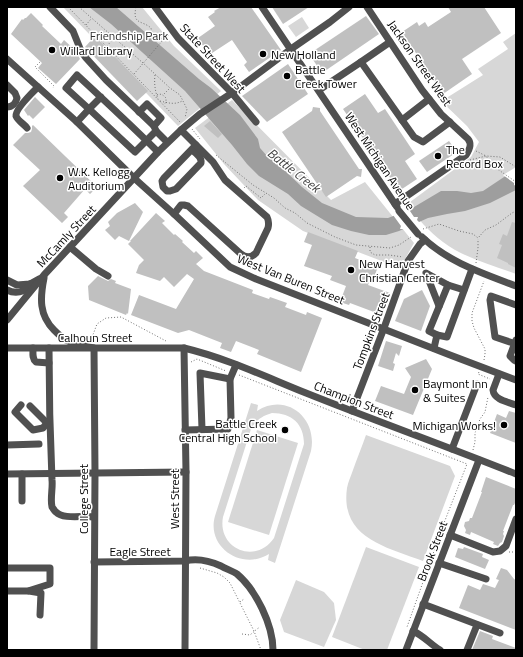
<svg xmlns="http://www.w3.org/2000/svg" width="523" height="657" font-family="'Titillium Web',sans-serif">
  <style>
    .green { fill: #d7d7d7; fill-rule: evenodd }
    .water { fill: #9e9e9e }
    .pier { fill: #fff }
    .building { fill: #c0c0c0 }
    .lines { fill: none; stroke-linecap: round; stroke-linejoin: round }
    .path { stroke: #727272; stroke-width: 1; stroke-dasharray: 1 2; stroke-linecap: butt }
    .minor { stroke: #505050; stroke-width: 7 }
    .minor-bridge { stroke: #505050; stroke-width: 7 }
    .poi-dot { fill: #000; stroke: #fff; stroke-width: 1.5 }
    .labels { text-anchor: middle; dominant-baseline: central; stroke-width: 3; stroke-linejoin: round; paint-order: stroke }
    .park-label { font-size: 12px; fill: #2e2e2e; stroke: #fff }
    .poi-label { font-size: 12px; fill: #000; stroke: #fff; text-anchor: start }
    .street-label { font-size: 12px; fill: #000; stroke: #fff }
    .water-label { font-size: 13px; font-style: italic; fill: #3f3f3f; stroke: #fff }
  </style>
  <rect width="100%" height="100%" fill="#fff"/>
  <g class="green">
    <path d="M63,7H142L174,46L221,91L178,126Z"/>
    <path d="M302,17L309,28L296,37L288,26Z"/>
    <path d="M516,33V274C492,265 464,258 443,242C429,232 418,218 406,205L471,157L479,142L467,126L441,101L448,97L483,75L478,69L508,49L503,42Z"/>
    <path d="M232,100L331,200L365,182L414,243L400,268L303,231L258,200L224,164L195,128Z"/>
    <path d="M251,403L258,405L257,411C286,392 318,418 311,451L275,563L268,560L269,554C242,571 206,547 215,516ZM272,413C292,413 304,424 304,444L274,538C256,565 217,549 223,517L251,429C256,420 262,416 272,413Z"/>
    <path d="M257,430L298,443L269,535L228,522Z"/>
    <path d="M366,435L450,466L455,476L423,561C386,547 340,538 347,488C348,482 351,476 353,470C357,458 362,447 366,435Z"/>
    <path d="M366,547L419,567L387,650H365L332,637Z"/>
    <path d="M296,580L324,592L334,603L336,620L324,647L284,632L280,620Z"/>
  </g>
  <path class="water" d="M89,7H116L199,79L211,88L240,115L258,139L260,148L267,156L278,164L302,187L322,203L356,217L388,218L409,210L441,191H457L471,193L483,191L516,169V190L490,203L465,211L447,214L428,218L399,231L386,235H369L351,231L332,225L301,206L288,194L259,176L247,164L232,145L185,91L111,24Z"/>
  <g class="pier">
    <path d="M516,167V186L514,185V183L503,175Z"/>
    <path d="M408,208L414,217H418L417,220L421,224L405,230L404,229H400L401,226L393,215L398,212Z"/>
  </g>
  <g class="building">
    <path d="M221,7H251L281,50L249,72L244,65L247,62L232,40L209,55L198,38L215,26L208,17L215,12L214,11Z"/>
    <path d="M272,7H309L283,24Z"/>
    <path d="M448,7H484L501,33L462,59L472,74L443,94L402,32L417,22L419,26L425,22L428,27L451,12Z"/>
    <path d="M31,13L43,25L42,26L61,44L64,40L76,51L80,59L56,84L38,68L42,63L11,34L22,19L23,20L25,18H26Z"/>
    <path d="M366,16L379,34L322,73L309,54Z"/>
    <path d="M95,36L148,91L137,101L85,47Z"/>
    <path d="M288,64L308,94L267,122L242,96Z"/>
    <path d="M365,94L378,113L385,109L415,154L405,161L417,179L399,191L343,109Z"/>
    <path d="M35,97L45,107L33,119L29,115L28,116L24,110Z"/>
    <path d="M313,107L320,108V111L359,169H362L361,177L357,176L326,197L282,132L312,111Z"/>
    <path d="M210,121L222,134L218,138L204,126Z"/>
    <path d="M33,125L97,187L90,194L85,189L64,213L68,217L62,223L23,186L40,170L13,145L25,133H28L31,132L32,129V126Z"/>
    <path d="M449,141L457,152L427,172L419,161Z"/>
    <path d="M135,203L143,212L129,241L119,236L115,240L105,230L110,226L108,222L117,213Z"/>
    <path d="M156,213L165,221L162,223L174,235L175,234L183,241L182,242L194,253L196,251L203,258L196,264L204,271L253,290L252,293L269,299L270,297L287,303L285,307L306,315L307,312L322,318L301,372L257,354L259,350L236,341L231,352L220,348L222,343L189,330L178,333L131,315L139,295L176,309L194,279L187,274L174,287L164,277L160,281L136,273L139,265L144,260L128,244L131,241H130Z"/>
    <path d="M512,222L516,223V268L508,264V263L497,258L502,245L499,244L503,234L507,236Z"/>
    <path d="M308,232L358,251L355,258L378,267L374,277L372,276L368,285L390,293L382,315L350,303L349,305L340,302L346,286L330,280L332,276L304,266L312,245L304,242Z"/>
    <path d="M98,276L108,281L111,279L116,281L115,283L131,289L128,314L127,313L126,315L89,300L88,286Z"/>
    <path d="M422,290L430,306L421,331L395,321L404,299Z"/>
    <path d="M386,341L402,346L399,356L396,353L393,363L395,364L393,371L378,366Z"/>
    <path d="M426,359L432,369L413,415L375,401L381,386L404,394L411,377L405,368Z"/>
    <path d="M509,411L516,413V443L490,433L497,414L506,418Z"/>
    <path d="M486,477L516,489V501L514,505H513L503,531H504L503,534L504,536L502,542L500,543L498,546L493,544L494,542L471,532L470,535L465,533L466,530L464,526L465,522L469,521L470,518H472L482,492H481Z"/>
    <path d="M464,547L483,554L482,557L489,560L485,569L455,557L458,548L463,549Z"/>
    <path d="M501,568L507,570L514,579L516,580V630L459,608L468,585L480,590L483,584L495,588L499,580L496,579Z"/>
    <path d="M480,631L493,636L492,639L516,648V650H472Z"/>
  </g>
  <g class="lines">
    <g class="path">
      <path d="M68,7L180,122"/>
      <path d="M79,7L143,63L170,88L180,95L187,109L185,118"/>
      <path d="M136,7C132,25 142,20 151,28L152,33L162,39"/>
      <path d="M86,25L91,19"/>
      <path d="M107,46L114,38"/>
      <path d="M40,62L35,67L54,86L53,88"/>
      <path d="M134,74L163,40L169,35"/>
      <path d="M155,75C154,83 155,91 158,99"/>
      <path d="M164,94L170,88"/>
      <path d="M157,95C161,93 163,95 166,98V102L164,105"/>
      <path d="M160,101C168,103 175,105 182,101"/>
      <path d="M192,129L200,139"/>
      <path d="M476,151L486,156L493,166L516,182"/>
      <path d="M216,155L253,185L274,198L285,208L295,213L307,223L335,237L356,245L390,248L399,245L411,237"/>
      <path d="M470,160L486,156L500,157L516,167"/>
      <path d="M244,188L246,186L261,198L265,194"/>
      <path d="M423,229L439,224L459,231L473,234L478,238L485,230L496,225L512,213L516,211"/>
      <path d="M370,247V252L375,255H389L403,257"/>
      <path d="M476,263L478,248V239"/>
      <path d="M91,340L97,324L106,318L121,317L166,341"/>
      <path d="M484,360L485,354V349L474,328L472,321V313L484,281"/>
      <path d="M191,362L197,359L226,371"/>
      <path d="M479,372L478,374L490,379"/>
      <path d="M239,375L467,464L444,523L407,627"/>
      <path d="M473,450L475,442V433L480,419L485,412L488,397"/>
      <path d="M509,552H516"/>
      <path d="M200,568L217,573L224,577L230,583L254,631L261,650"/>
      <path d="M240,602L244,599"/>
      <path d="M242,634L250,635L257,629L260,627"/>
      <path d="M516,650V649"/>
    </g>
    <g class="minor">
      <path d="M50,7L73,31L81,51L86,58L106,80L154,126L156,131L167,142"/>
      <path d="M155,7L178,38L232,93L256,122"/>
      <path d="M262,7L397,207"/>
      <path d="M367,7L422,90L441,114L468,139C472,144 470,149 466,155L395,204"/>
      <path d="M390,42L361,62L414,137L423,142L450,122"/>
      <path d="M7,59L77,122L134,178L174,214L230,267L256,279L450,355L516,380"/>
      <path d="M7,85L15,93L17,98C16,103 12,107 7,107"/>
      <path d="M319,90L361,62"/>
      <path d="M101,97L89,109L66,88L77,75C104,100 132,126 158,152"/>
      <path d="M139,112L147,104L161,118L154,126"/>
      <path d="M402,120L429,99"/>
      <path d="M77,122L89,109L135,152L156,131"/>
      <path d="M27,128C24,124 18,121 16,116C15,109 33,92 38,87"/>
      <path d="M192,150C196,153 202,157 201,163L176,189L170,191H167L163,187L162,181L164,178L196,145"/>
      <path d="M174,214L181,205H184L188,206L241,254C246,258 251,258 256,253L268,228C269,224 269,221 267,217L225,180L213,162L181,130"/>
      <path d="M422,237C448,262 482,273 516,286"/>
      <path d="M70,247L96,269L108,276"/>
      <path d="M44,278C40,298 39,315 54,330C58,334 62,338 66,340C73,344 86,346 94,348L95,473L94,650"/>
      <path d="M7,280L17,285L30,284L39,279"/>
      <path d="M7,290C15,294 25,293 30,284"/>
      <path d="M516,305L491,296L490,300L495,337L516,344"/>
      <path d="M439,306L426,273L448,285"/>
      <path d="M7,320L44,275L70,247L158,152L181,130L200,114L232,93L291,49L330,22L349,7"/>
      <path d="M437,335L429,331L448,285L464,290"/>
      <path d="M516,340L510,356L514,360L516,361"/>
      <path d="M7,348H184C226,358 266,377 306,393C376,421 446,446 516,474"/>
      <path d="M33,348C33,353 32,359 36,362L49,363"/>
      <path d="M49,348C49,392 50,436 52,480C53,488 50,499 52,507C53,508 55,512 56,512C64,520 84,515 94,517"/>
      <path d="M184,348L186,472L185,650"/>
      <path d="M434,348L437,335L447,337L472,269"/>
      <path d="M499,374L493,390C494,400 508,402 516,405"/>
      <path d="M21,405L15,412L33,430L43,428L47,423L30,406"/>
      <path d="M352,411L384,328L408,261L420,244L425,240"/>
      <path d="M202,429L200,373L230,379"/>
      <path d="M185,430L228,429L231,418L230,379L236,365"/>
      <path d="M7,445L39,444"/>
      <path d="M452,449L477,384"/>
      <path d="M7,474L186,472"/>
      <path d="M22,501V474"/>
      <path d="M450,535L493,552L500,551L506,546L516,519"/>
      <path d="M94,562L185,561C197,558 210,561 221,566C226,569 233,571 237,574C256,590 273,625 273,650"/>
      <path d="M439,563L486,579"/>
      <path d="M7,568H50V584L28,591H7"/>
      <path d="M29,591L41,593L40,615"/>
      <path d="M423,604L500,633"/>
      <path d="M413,631C424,636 430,644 440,650"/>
      <path d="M406,650L479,460"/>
      <path d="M467,650L477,625"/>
    </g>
    <path class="minor-bridge" d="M399,211L418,234"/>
  </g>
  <g class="poi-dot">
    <circle cx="52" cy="50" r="4"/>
    <circle cx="263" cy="54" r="4"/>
    <circle cx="287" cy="76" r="4"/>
    <circle cx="438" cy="156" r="4"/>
    <circle cx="60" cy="178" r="4"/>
    <circle cx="351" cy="270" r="4"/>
    <circle cx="415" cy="390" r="4"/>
    <circle cx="504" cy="425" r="4"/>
    <circle cx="285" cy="430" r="4"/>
  </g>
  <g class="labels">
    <g class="park-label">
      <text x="129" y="35">Friendship Park</text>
    </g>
    <g class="poi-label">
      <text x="60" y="50">Willard Library</text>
      <text x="271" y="54">New Holland</text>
      <text x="295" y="69">Battle<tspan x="295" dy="14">Creek Tower</tspan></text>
      <text x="446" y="149">The<tspan x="446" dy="14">Record Box</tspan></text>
      <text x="68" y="171">W.K. Kellogg<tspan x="68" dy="14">Auditorium</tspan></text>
      <text x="359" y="263">New Harvest<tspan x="359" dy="14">Christian Center</tspan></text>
      <text x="423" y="383">Baymont Inn<tspan x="423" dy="14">&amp; Suites</tspan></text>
      <text x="277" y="423" text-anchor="end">Battle Creek<tspan x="277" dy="14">Central High School</tspan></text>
      <text x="496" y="425" text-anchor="end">Michigan Works!</text>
    </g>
    <g class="street-label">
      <text transform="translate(213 58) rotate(47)">State Street West</text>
      <text transform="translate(420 63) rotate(55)">Jackson Street West</text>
      <text transform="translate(380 161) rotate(56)">West Michigan Avenue</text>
      <text transform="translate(66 236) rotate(-47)">McCamly Street</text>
      <text transform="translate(291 279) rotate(22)">West Van Buren Street</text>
      <text transform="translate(371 331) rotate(-69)">Tompkins Street</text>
      <text x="95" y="337">Calhoun Street</text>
      <text transform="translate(354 400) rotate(21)">Champion Street</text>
      <text transform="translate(83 499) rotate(-90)">College Street</text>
      <text transform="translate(174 499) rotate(-90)">West Street</text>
      <text x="140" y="551">Eagle Street</text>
      <text transform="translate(432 551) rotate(-69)">Brook Street</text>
    </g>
    <g class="water-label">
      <text transform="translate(294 170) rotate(38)">Battle Creek</text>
    </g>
  </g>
  <rect width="523" height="657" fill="none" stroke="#000000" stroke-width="16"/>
</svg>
